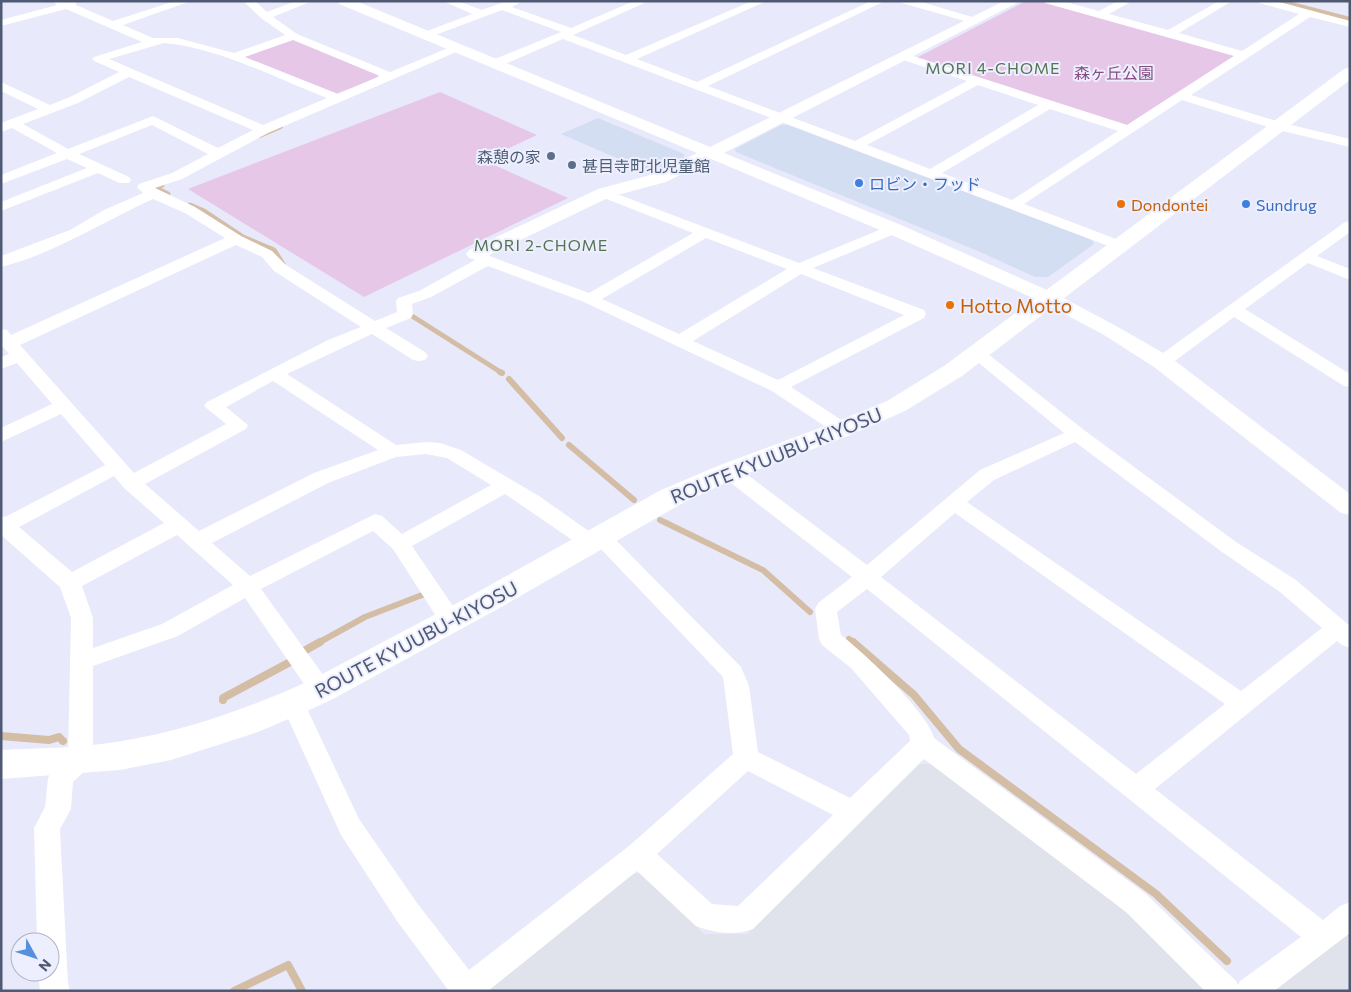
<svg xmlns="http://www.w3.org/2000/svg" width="1351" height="992" font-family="Commissioner,'Noto Sans JP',sans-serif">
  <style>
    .commercial { fill: #d4def2 }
    .industrial { fill: #e1e3ec }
    .green { fill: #e6c7e8 }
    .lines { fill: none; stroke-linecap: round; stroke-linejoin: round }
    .stream-far3 { stroke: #d4bda5; stroke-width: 4 }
    .stream-far2 { stroke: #d4bda5; stroke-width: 5 }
    .stream-far1 { stroke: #d4bda5; stroke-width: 6 }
    .stream { stroke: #d4bda5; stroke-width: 8 }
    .minor { fill: #fff; fill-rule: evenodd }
    .tertiary { fill: #fff; fill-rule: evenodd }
    .secondary { fill: #fff; fill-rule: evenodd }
    .service-dot { fill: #5c6f8a; stroke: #eeeffe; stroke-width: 2 }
    .shop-dot { fill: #3f7fe0; stroke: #eeeffe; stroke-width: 2 }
    .food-dot { fill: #e8710a; stroke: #eeeffe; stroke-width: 2 }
    .labels { text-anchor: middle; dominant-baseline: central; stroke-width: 4; stroke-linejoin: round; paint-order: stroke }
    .far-neighbourhood-label { font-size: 16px; letter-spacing: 1px; fill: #547554; stroke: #eeeffe }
    .far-park-label { font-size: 16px; fill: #844c81; stroke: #eeeffe }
    .far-service-label { font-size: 16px; fill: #4e5e75; stroke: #eeeffe; text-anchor: end }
    .far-shop-label { font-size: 16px; fill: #366cbe; stroke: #eeeffe; text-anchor: start }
    .far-food-label { font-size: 16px; fill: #c56008; stroke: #eeeffe; text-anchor: start }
    .food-label { font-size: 19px; fill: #c56008; stroke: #eeeffe; text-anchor: start }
    .street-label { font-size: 19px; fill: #4e5973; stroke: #eeeffe }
  </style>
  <rect width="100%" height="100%" fill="#e8e9fb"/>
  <g class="commercial">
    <path d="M598,118L684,154V159L654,174L561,134Z"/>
    <path d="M781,125H788L981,198L1092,240L1094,244L1048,277H1035L978,251L736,152L735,149Z"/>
  </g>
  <g class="industrial">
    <path d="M918,764H932L1130,913L1208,991H485L631,874L641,873L704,934H747Z"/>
    <path d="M1350,928V991H1273Z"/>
  </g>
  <g class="green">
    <path d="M1026,1H1041L1231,54L1234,56L1127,125L918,59V57Z"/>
    <path d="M289,40H295L378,75L377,78L335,94L244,58L245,56Z"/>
    <path d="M440,92L537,135L483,160L568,198L364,297L188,189Z"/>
  </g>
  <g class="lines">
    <g class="stream-far3">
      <path d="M1280,1L1350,19"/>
      <path d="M260,136L281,127"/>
    </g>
    <g class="stream-far2">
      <path d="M162,185L154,187L168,194"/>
      <path d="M190,205L204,211L243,237L274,250L283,264"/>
      <path d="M412,316L502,373"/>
    </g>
    <g class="stream-far1">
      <path d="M500,372L502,373"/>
      <path d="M509,379L562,438"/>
      <path d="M569,445L634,500"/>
      <path d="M660,520L763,570L810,612"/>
      <path d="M849,639L855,643"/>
      <path d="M318,643L365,617L422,595"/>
    </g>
    <g class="stream">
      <path d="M853,642L914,695L959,749L1156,894L1227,961"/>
      <path d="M304,651L320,642"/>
      <path d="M223,700V698L292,661"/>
      <path d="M1,736L49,740L59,737L63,741"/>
      <path d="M234,991L288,965L302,991"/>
    </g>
    <g class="minor">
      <path d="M52,1L76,2V5L113,21L175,1H191L123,25L153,38H178L234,53L285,35L261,18L243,1H255L267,12L296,1H312L273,17L297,34L390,72L453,46H461L463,48L461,50L268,133L182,179L155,188L195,207L241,236L272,251L286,265L375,321L397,312L396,301L398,298L419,291L475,260L468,254L471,251H481L492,257L589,293L693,233L599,196L597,193L599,190L604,189L799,263L889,226H899L901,229L899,232L813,268L924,310L926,314L924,318L791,387L849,425L851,429L849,433L842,435L835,433L772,391L584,302L488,266L431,297L412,304L413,314L411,318L386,328L425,352L428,356L425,360L419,361L413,360L372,334L287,374L396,445L426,442L440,443L461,450L539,496L593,534L601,530L608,532L741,667L749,686L758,752L850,798L910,741L909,735L851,668L822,645L819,639L815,609L818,603L852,577L722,476L719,471L722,466L729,465L736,466L867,565L980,470L1064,433L968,354L971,350L977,349L983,350L1084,430L1236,542L1296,580L1350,626V648L1342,645L1337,641L1155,789L1323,920L1340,906L1350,902V933L1274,991H1205L1126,912L924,759L753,929C736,936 713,933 696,926L637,871L488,991H449L397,921L341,835L281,703L285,696L293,693L301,696L359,819L417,903L469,970L629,846L733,754L723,677L599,547L591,550L584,548L505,494L412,546L459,615L462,621L459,627L451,629L443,627L393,549L373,531L261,589L329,683L333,690L329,697L321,699L313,697L245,598L178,636L93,666V760L89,767L73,782L71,809L60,829L68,984L70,991H40L38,972H50V942H37L34,828L45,807L48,778L52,770L68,756L71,618L60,587L1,535V516L5,517L105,465L61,414L1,442V428L52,404L17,363L1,369V357L9,354L1,345V329L7,330L11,335L225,238L185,213L153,199C104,221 54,254 1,267V256L70,230L104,210L143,193L137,187L139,184L172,173L208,154L152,125L79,154L129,177L131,180L129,183H119L98,173L1,211V202L87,168L67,159L1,184V175L57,153L12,128L1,132V123L38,109L1,91V82L50,105L70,97L119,72L94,61L92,59L94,57L142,42L66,9L1,26V20L57,5ZM293,40L380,76L338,94L245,57ZM164,43C216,47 278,79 327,98L263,125L109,59ZM129,77L253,130L218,148L153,116L68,149L23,124L78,103ZM706,238L787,269L679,334L602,299ZM236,245L262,257L274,271L361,327L328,340L207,402L204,406L226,424L134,473L20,345ZM801,274L904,315L778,380L693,341ZM273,381L378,450L314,473L199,531L145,484L246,429L248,425L226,407ZM1075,442L1222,552L1280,592L1322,628L1241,691L967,502L994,480ZM426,454L447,458L491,485L402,534L382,516L375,514L250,576L212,543L328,483L396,457ZM114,476L124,488L164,523L72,572L19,527ZM955,513L1225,704L1136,774L881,577ZM177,535L233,585L162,624L93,648V618L82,586ZM867,589L1301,937L1240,981L1238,985L1236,981L1146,894L934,738C928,712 864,653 841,635L837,612ZM748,771L833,815L738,906L712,904L657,854Z"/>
      <path d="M443,1H458L482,10L507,1H523L512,7L571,28L634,1H649L573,35L626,55L752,1H767L637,59L697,82L871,1H885L708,86L855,141L967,81L900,59L898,57L900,55L904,53L1127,125L1234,56L1045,3L1044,1H1062L1099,11L1118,1H1132L1109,14L1168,30L1219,1H1232L1179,33L1242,51L1299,14L1259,3L1258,1H1276L1350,21V27L1310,17L1191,95L1283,123L1350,139V147L1274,129L1182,100L1024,204L1124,242L1127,245L1124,248L1119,250L563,39L498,67H490L488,64L490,61L561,32L502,10L430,37H422L420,35L422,33L472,14ZM978,85L1038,105L930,169L867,145ZM1050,109L1118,131L1012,200L942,173Z"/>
      <path d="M901,1H918L979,19L980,21L975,24L902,3Z"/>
      <path d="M1350,221V232L1317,256L1350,269V280L1308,263L1245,309L1350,374V387L1344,386L1234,317L1168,366L1162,367L1156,366L1153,362L1156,358L1345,222Z"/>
    </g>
    <path class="tertiary" d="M338,1H356L710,147L1004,1H1021L724,153L901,225L1056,294L1118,327L1170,357L1350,494V515L1341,513L1154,367L1104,335L1042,302L887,233L711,159L666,182L610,197L483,258L476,260L469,258L466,254L469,250L598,189L654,174L697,153L339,4Z"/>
    <path class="secondary" d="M1350,67V80L962,376L905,411L851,435L738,477L681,504L496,610L333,699L305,712L258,732L171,760L120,770L1,779V750C41,748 83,748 122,741C188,730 249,708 309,681L474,594L661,490L720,465L833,423L887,401L944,366L1344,69Z"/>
  </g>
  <g class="service-dot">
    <circle cx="551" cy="156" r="5"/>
    <circle cx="572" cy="165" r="5"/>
  </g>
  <g class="shop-dot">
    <circle cx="859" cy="183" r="5"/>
    <circle cx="1246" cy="204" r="5"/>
  </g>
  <g class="food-dot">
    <circle cx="1121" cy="204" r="5"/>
    <circle cx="950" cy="305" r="5"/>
  </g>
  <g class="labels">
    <g class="far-neighbourhood-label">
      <text x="993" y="67">MORI 4-CHOME</text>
      <text x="541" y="244">MORI 2-CHOME</text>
    </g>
    <g class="far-park-label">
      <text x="1114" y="72">森ヶ丘公園</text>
    </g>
    <g class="far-service-label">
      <text x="541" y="156">森憩の家</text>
      <text x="582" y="165" text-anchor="start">甚目寺町北児童館</text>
    </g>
    <g class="far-shop-label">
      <text x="869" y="183">ロビン・フッド</text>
      <text x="1256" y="204">Sundrug</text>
    </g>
    <g class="far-food-label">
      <text x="1131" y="204">Dondontei</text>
    </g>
    <g class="food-label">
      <text x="960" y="305">Hotto Motto</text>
    </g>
    <g class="street-label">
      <text transform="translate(776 455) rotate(-22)">ROUTE KYUUBU-KIYOSU</text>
      <text transform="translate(416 639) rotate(-28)">ROUTE KYUUBU-KIYOSU</text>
    </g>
  </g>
  <rect width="1351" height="992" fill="none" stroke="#4e5973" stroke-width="5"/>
  <g transform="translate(35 957) rotate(130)"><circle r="24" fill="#eeeffe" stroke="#aeb3c6"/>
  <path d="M0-4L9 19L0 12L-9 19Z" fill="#5690dc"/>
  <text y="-8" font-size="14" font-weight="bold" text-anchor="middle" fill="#4e5973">N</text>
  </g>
</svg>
